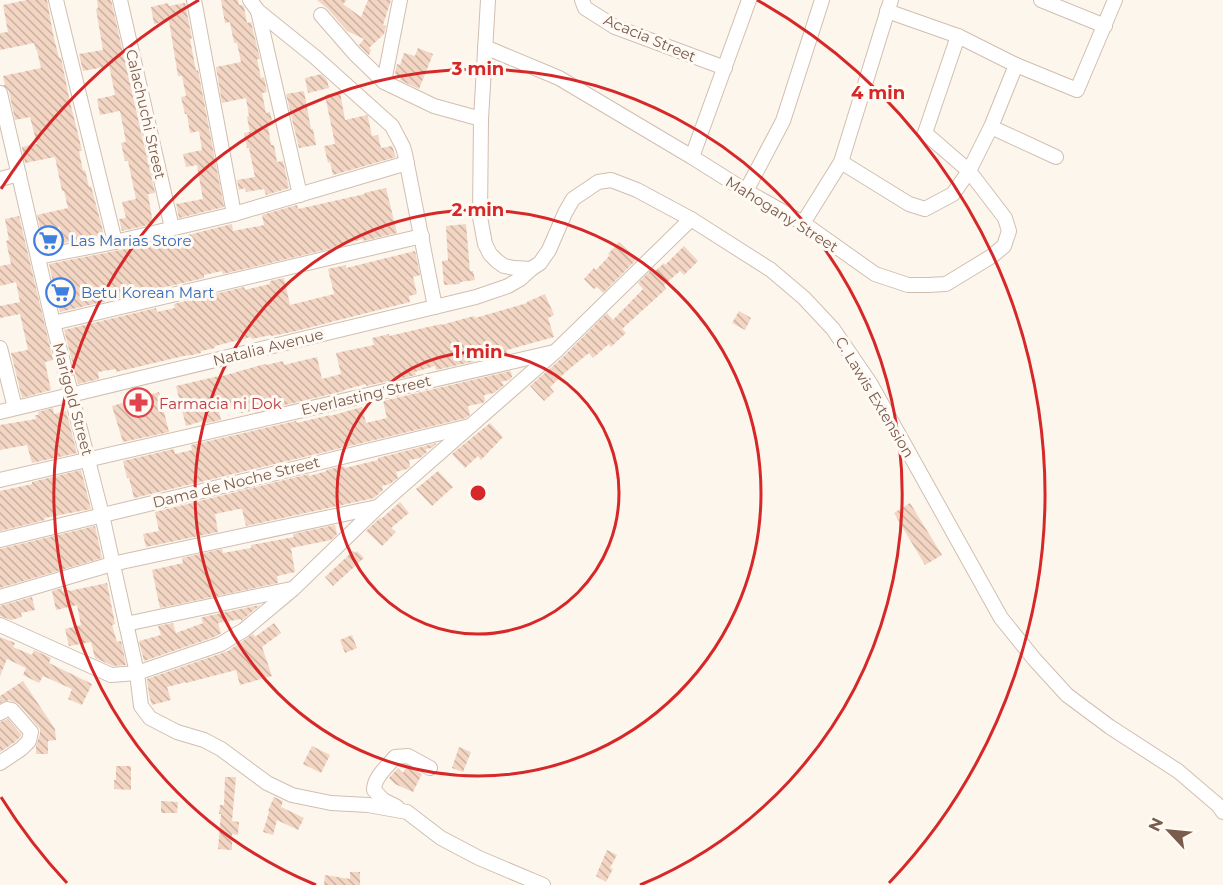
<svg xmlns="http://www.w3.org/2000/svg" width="1223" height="885" font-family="Montserrat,sans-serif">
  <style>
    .building { fill: url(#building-back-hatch) }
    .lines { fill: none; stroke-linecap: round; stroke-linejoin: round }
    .minor-casing { stroke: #d1beb0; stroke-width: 16 }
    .minor { stroke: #fff; stroke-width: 14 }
    .ring { fill: none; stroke: #d62828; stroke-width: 3 }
    .labels { text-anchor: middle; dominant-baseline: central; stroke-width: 6; stroke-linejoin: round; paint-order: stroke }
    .street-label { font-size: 15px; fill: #7a5c4d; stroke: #fffaf3 }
    .shop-label { font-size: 15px; fill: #366cbe; stroke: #fffaf3; text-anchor: start }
    .health-label { font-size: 15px; fill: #be3a42; stroke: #fffaf3; text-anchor: start }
    .centre { fill: #d62828; stroke: #fffaf3; stroke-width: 3 }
    .ring-label { font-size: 18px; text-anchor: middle; font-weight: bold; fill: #d62828; stroke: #fffaf3; stroke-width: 6; stroke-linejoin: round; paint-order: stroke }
  </style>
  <defs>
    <pattern id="building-back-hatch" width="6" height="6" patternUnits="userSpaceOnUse" patternTransform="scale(1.5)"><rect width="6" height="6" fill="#f3d5c3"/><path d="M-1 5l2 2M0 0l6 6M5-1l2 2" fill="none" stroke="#cab0a1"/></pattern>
  </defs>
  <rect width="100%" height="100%" fill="#fdf6ec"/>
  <g class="building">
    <path d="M27,0H47L53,34L59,58H61L70,102L78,134L82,151H79L83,171L85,170L89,187L91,186L104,235L63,243L60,227L41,231L37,215L68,208L64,191H62L55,157L25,163L22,147L37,144L30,117L15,120L9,91L3,85H5L3,76L41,68L37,50H36L34,43L0,50V33L8,32L3,5Z"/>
    <path d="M97,0H111L155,193L148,194L153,224L122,231L119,219L126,218L122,202L136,199L128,161H125L121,143L126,142L120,111L100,115L97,99L115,95L111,75L109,66L83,71L79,54L103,50L96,9L98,8Z"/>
    <path d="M221,0H238L239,5H242L244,7L247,23L251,22L260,59H257L261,78L264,77L267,92L262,93L266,113L270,112L273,125L268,126L271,145H274L277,162L283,161L289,188L266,195L264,189L246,192L245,188L239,190L237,180L255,177L249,148H247L244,133L250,132L247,117L249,116L246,98L222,103L216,67L241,62L237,43H234L230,22L225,23Z"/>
    <path d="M317,0H347L343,4L361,17L368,0H391L383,25L386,26L384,34L369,48L371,50L369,55L359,45L364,39L347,31L328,9Z"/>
    <path d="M168,3L169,6L185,3L192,38L190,39L196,71L198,70L224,207L179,218L176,204L203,199L197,165L186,167L183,154L202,150L199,131L190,133L187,114H185L181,97L186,96L182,76H178L169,21L154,24L151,7Z"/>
    <path d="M418,48L433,54L419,89L400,80L401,77L395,74L397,64L400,65L404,53L415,56Z"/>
    <path d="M321,74L327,80L329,88L308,93L305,78Z"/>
    <path d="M304,91L311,129H313L316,145L299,148L286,94Z"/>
    <path d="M340,92L345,120L367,115L368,117L372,136L378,135L381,148L392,146L396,157L333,175L330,162L328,163L324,146L335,144L325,95Z"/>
    <path d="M386,188L397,233L363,241V239L341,245L342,246L223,274L222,271L204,275V278L60,312L49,264L156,243L232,224L233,231L264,225L262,215L297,205L298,209L365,194L364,193Z"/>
    <path d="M19,216L53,360L45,362L51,390L22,398L11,353L28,350L20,314L0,318V306L20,302L16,282L0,286V266L11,264L6,241L9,240L5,219Z"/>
    <path d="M466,224L470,271H473L475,280L460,282V284L444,285L442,261L448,260L446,226Z"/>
    <path d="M619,242L637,259L603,293L597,287L594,289L584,279L594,268L596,270L610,255L608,254Z"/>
    <path d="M684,246L698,261L684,275L680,271L664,285L666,289L622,329L626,333L611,347L609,344L593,358L589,353L568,370L550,387L554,392L544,401L530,386L562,358L607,313L613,320L643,289L638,283L651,270L653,273L664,263L665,265Z"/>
    <path d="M415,251L420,275L413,277L417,294L409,296L410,302L292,332L271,336V335L252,339L251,337L215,346V348L201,351V353L188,356V355L116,372V369L98,372L99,379L78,384L64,330L156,308L157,312L175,308L174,304L244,287L245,290L270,284V281L284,278L290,305L334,294L328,269L346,265V268Z"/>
    <path d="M545,294L554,315L548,318L554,337L507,350V354L436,370L435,366L415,372L416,375L366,386V384L344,390V391L255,412V410L241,413L240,406L219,412L221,420L207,423L206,420L186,426L176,386L219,376V377L265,364L266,365L283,361L284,365L317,357L322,379L341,374L336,353L374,345L372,338L389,334V336L441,324V325L474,316L475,318L527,303V302Z"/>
    <path d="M739,311L751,318L745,330L732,323Z"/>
    <path d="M511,371L512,377L509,380L501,382L504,385L494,393L484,395L485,401L483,403L468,406L470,415L466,418L134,498L129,478H127L123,461L174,449L175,454L192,450L191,445L296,421L297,423L330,415V416L362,407L366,423L387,418L383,401Z"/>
    <path d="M159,392L169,432L123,442L112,406Z"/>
    <path d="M53,408L54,414L66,411L77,453L32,463L27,445L0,450V425L36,419L35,415H39L38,412Z"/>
    <path d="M490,423L503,437L481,460L478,456L465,468L452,454Z"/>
    <path d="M437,443L432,448L426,449L427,452L420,458L409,460L410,467L407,469L396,472L398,478L390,484L382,486L383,490L374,498L246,526L242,509H239L215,514L218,532L146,547L143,534L159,531L155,512L309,474V476L327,471L326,470L344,466L345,468L378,460V458Z"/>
    <path d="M81,470L91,509L44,518L45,520L0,531V491L32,484V482Z"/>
    <path d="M438,471L453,487L432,506L416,489Z"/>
    <path d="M400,502L409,513L391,528L396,532L382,546L366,531L380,518L381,519Z"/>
    <path d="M910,503L942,555L925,565L894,513Z"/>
    <path d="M335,525L337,534L331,540L291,548L295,572L277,576L278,583L160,608L152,570L183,563L182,558L222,549L223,553L251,548V545L294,537L293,534Z"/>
    <path d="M95,526L102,558L0,588V549Z"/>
    <path d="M353,551L355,553L357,551L364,558L333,586L325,577Z"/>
    <path d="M107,583L115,624L112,625L117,642L121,641L126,665L113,666L95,658L91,642L69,646L65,629L81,625L77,605L56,610L52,591L62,588V591L69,590V591Z"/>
    <path d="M32,597L35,610L21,613L22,617L11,620L0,616V606Z"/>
    <path d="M260,605L241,621V619L218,623L221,633L217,636L144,661L139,641L161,635L158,626L173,623L176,633L203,623L201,618L203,617Z"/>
    <path d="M274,623L281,633L262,647L272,676L240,685L236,670L186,683V682L167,687L171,700L152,705L149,695L147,679L228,651L253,634L255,637Z"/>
    <path d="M352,635L357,648L345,653L340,640Z"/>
    <path d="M0,637L15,643L13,647L32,655L34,650L51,658L49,663L92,684L82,705L68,699L72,689L43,676L39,683L23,675L26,668L7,659L0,676Z"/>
    <path d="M23,681L55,729L56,740L48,741V754H36V746L40,734V729L19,704L9,700L0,703V696Z"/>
    <path d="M8,719L21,734V736L15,742L0,752V722Z"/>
    <path d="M312,746L330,755L321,773L303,764Z"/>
    <path d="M459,747L471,752L463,772L452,768Z"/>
    <path d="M116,766H131V790L114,789V780H116Z"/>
    <path d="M407,766L422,774L413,792L395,784L389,778L398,768L403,773Z"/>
    <path d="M225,777H236L232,821L239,822L238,835L232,834V850L218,849L221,814H219L220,805H224Z"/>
    <path d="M274,797L283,801L281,807L304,818L298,830L277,820L273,835L263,832L269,812L268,811Z"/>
    <path d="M161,801L178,802L177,813H161Z"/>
    <path d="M607,850L617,855L610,868L613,869L606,882L596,876Z"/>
    <path d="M350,872H360V885H324L325,875L350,879Z"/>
  </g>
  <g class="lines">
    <defs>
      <g id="minor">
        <path d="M56,0L115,242"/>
        <path d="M120,0L172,228"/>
        <path d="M194,0L234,214"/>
        <path d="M250,0L258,11L315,57L392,126L403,147L405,154L435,307"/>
        <path d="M488,0L481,119L480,217L485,244L490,254L497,261L504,266L514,268L531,269L540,263L549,250L565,213L573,199L598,182L611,180L637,190L691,219L771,270L804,298L833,329L870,383L1001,618L1035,660L1067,695L1110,727L1178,771L1219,806L1223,812"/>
        <path d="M582,0L585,8L615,27L725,68"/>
        <path d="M1041,0L1105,26"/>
        <path d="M258,11L300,195"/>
        <path d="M887,11L958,36L1016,65L1077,90L1115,0"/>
        <path d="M321,15L355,54L384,82L434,106L481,119"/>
        <path d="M485,47L559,78L692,157L746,191L803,223L875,274L908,285H928L946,284L992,256L1004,246L1009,231L1005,218L969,171L925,133L958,36"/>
        <path d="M384,82L400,0"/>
        <path d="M0,93L53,323L102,515L137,673L141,706L150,718L177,732L204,740L221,749L267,783L292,795L331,803L368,805L407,812L441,838L479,858L543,885"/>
        <path d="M991,127L1056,157"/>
        <path d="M692,157L749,0"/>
        <path d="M841,162L909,204L925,209L953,194L969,171L991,127L1016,65"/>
        <path d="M0,179L19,174"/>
        <path d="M746,191L783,121L822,0"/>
        <path d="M803,223L841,162L891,0"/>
        <path d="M38,257L115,242L234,214L407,163"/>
        <path d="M53,323L422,236"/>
        <path d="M0,348L15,408"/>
        <path d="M0,412L476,297L508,286L520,279L531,269"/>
        <path d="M0,480L554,352"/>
        <path d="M0,540L470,426"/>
        <path d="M0,597L112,564L377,507"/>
        <path d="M126,624L291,589"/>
        <path d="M0,625L111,675L137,673L221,644L234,636L244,630L293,589L379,506L556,351L691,219"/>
        <path d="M0,713L7,709L12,710L31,732L29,741L21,749L0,763"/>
        <path d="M397,807L383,800L374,790C374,777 387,767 395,757L408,756L430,768"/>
      </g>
    </defs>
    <use href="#minor" class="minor-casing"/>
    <use href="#minor" class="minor"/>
  </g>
  <g class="ring">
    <circle cx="478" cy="493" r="141"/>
    <circle cx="478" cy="493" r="283"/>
    <path d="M316 885A424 424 0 1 1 640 885"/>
    <path d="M67 883A566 566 0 0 1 1 797M1 189A566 566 0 0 1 199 0M757 0A566 566 0 0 1 889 883"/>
  </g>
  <defs>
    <symbol id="supermarket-ring" viewBox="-11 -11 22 22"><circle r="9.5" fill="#fffaf3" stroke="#3f7fe0" stroke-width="1.5"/><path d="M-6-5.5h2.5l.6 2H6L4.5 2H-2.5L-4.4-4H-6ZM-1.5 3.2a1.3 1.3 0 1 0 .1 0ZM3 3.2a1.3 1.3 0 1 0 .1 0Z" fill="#3f7fe0"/></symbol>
    <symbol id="pharmacy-ring" viewBox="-11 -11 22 22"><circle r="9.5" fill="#fffaf3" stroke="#e0444e" stroke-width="1.5"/><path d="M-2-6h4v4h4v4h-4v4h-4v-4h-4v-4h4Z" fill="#e0444e"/></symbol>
  </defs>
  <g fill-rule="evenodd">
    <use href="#supermarket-ring" x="32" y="224" width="33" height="33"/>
    <use href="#supermarket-ring" x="44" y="276" width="33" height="33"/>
    <use href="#pharmacy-ring" x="122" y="386" width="33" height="33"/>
  </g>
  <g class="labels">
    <g class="street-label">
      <text transform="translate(650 38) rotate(23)">Acacia Street</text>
      <text transform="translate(146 114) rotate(77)">Calachuchi Street</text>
      <text transform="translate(782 214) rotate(32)">Mahogany Street</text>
      <text transform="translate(268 347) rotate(-14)">Natalia Avenue</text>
      <text transform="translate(366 395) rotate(-13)">Everlasting Street</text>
      <text transform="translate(875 397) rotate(59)">C. Lawis Extension</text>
      <text transform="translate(73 399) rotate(75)">Marigold Street</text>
      <text transform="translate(236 482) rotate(-14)">Dama de Noche Street</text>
    </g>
    <g class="shop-label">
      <text x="70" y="240">Las Marias Store</text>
      <text x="81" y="292">Betu Korean Mart</text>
    </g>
    <g class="health-label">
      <text x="159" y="403">Farmacia ni Dok</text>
    </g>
  </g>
  <circle cx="478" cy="493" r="9" class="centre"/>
  <g class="ring-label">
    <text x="478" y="75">3 min</text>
    <text x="878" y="99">4 min</text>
    <text x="478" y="216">2 min</text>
    <text x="478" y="358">1 min</text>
  </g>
  <g transform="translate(1169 831) rotate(296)" stroke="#fffaf3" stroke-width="4.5" paint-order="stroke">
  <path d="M0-4.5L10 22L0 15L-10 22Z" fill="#7a5c4d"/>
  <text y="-9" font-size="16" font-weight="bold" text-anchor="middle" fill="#7a5c4d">N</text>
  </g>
</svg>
